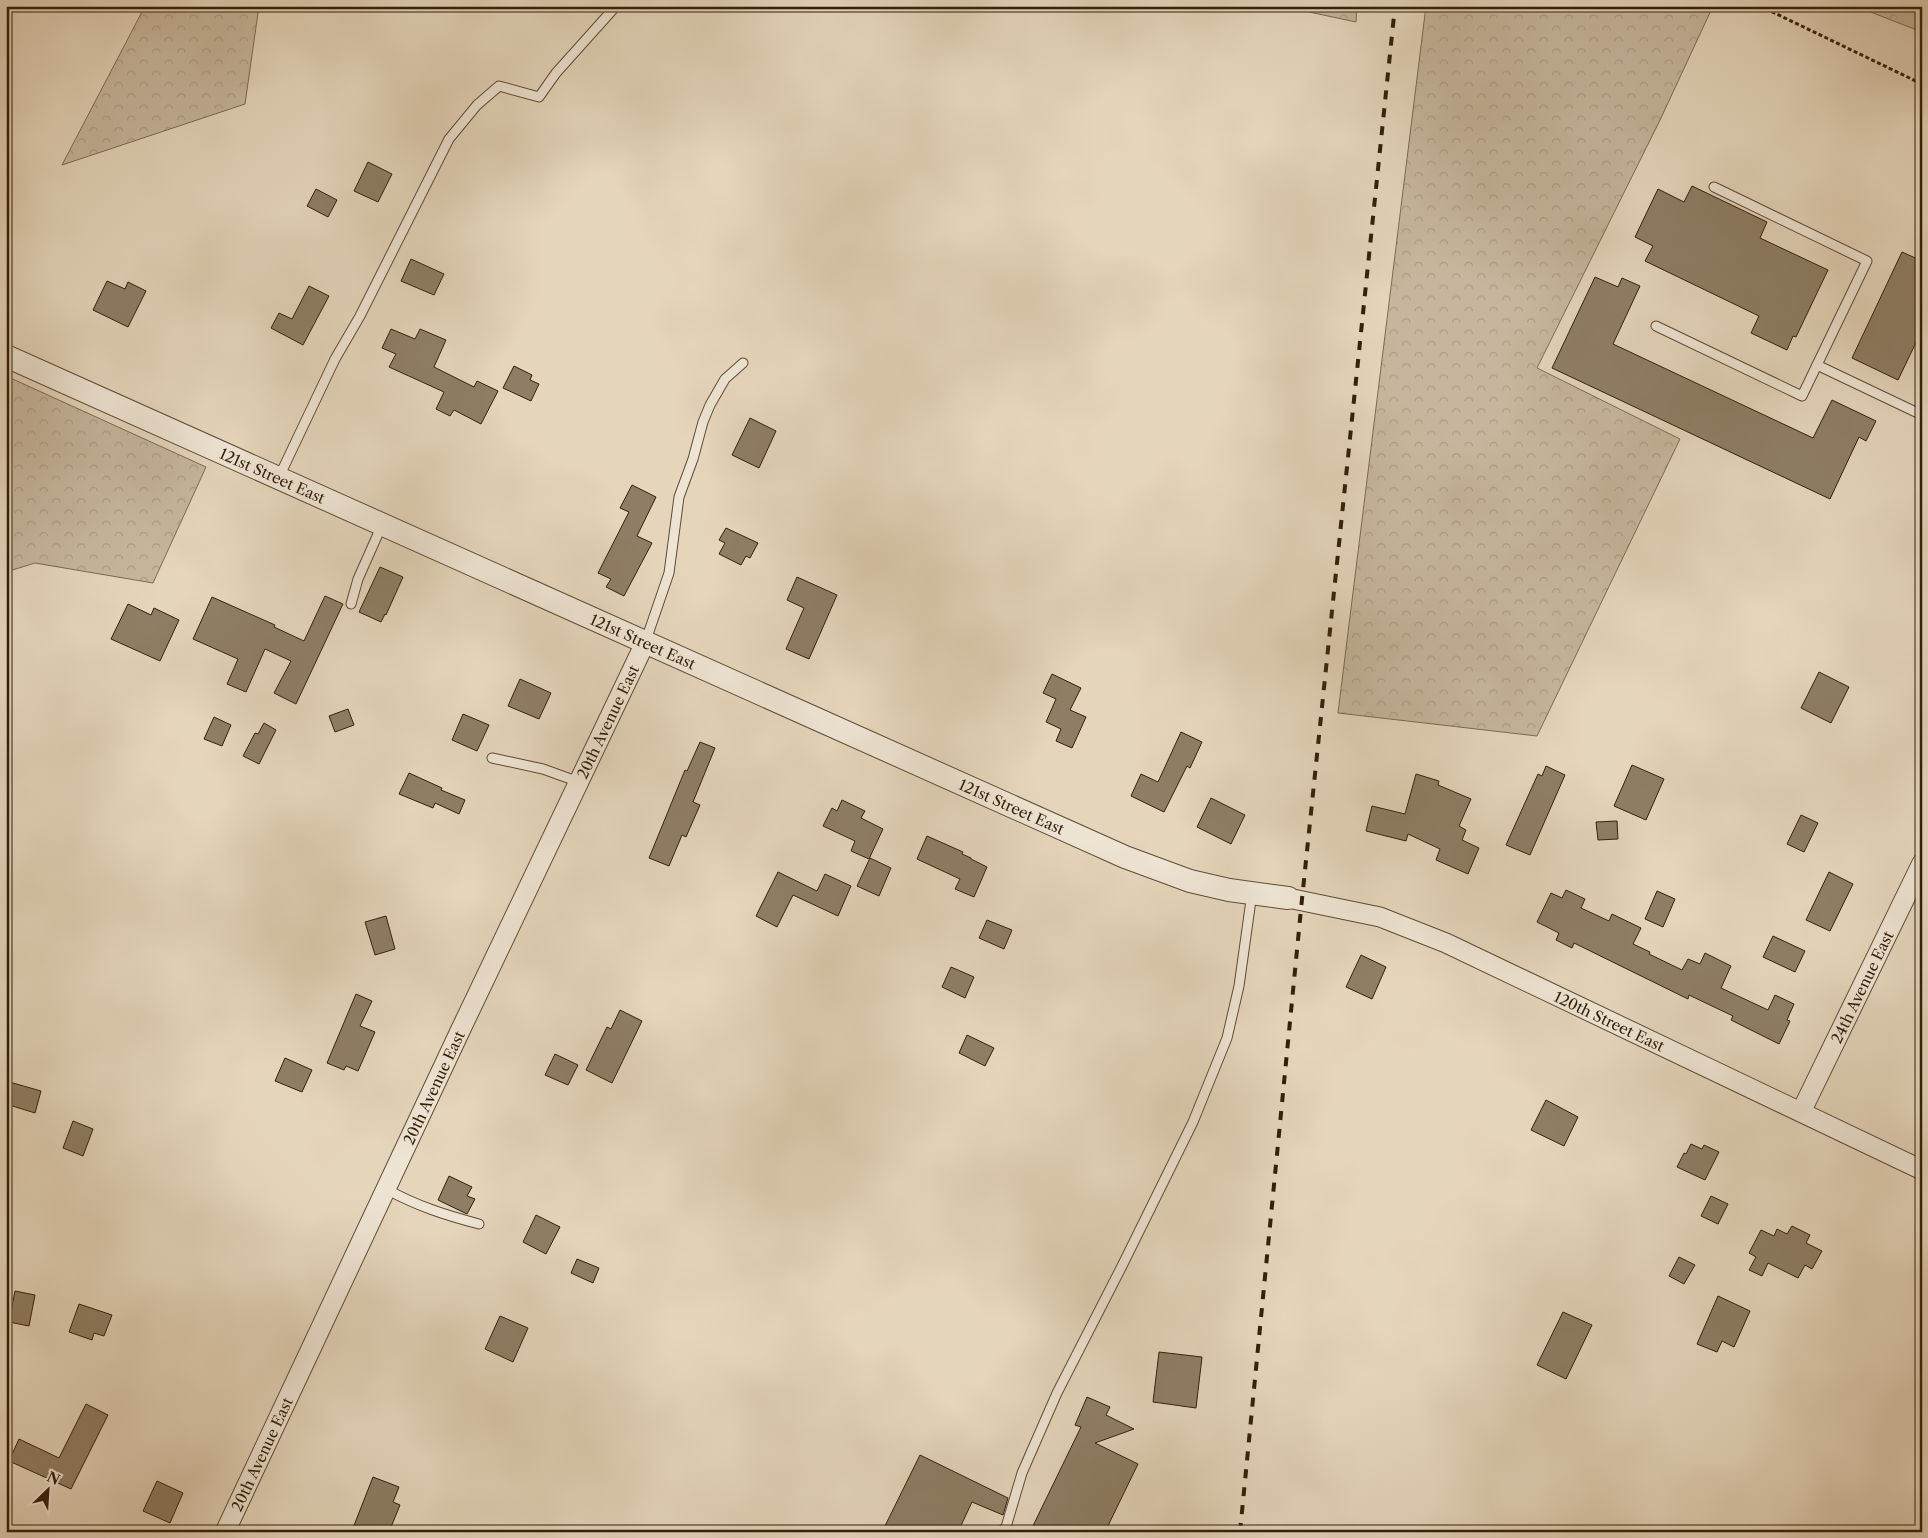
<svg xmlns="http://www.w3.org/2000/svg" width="1928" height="1538" font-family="'Libre Caslon Text',serif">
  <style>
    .forest { fill: url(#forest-crowns); stroke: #7c6a52 }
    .building { fill: #8f7e65; stroke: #321f08 }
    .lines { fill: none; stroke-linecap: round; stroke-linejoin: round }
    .service-casing { stroke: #5f4c35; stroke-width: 11 }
    .minor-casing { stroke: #5f4c35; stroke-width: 21 }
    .tertiary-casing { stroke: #5f4c35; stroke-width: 24 }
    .path { stroke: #321f08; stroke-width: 3; stroke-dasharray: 4 2.5; stroke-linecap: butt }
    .service { stroke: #eee4d3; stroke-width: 9 }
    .minor { stroke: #eee4d3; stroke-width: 19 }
    .tertiary { stroke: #eee4d3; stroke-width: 22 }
    .rail { stroke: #321f08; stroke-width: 4; stroke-dasharray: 9 9; stroke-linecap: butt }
    .labels { text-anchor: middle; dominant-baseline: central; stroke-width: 4; stroke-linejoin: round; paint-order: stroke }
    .street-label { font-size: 15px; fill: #321f08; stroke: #eee4d3 }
  </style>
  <defs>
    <pattern id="forest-crowns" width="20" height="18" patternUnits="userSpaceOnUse" patternTransform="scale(1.25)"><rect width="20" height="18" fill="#c7b69d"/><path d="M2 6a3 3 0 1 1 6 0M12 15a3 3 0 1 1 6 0" fill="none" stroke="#ab9c86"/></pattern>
  </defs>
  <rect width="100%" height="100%" fill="#e5d5bb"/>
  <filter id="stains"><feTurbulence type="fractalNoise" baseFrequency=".004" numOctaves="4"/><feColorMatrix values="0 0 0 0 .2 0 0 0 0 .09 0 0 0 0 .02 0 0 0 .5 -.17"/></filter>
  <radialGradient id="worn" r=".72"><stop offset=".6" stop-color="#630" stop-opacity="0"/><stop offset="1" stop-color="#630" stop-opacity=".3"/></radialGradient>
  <g class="forest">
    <path d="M145,6H259L245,104L62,165Z"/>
    <path d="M1281,6H1357L1356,22Z"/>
    <path d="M1426,6H1713L1661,118L1537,368L1680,439L1537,736L1338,713Z"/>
    <path d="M1855,6H1922V32Z"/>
    <path d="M6,376L206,467L153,583L35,563L6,572Z"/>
  </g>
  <g class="building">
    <path d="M368,162L392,174L378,202L354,191Z"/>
    <path d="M1692,186L1767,222L1760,238L1828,270L1796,337L1793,336L1787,350L1751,333L1759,316L1645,261L1653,246L1635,237L1658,189L1684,202Z"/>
    <path d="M316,189L337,200L328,217L307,206Z"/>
    <path d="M1902,252L1922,261V330L1898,380L1852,358Z"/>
    <path d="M411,259L444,274L434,295L401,281Z"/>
    <path d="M1595,277L1618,287L1622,278L1640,286L1613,344L1813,438L1832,400L1876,421L1866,441L1859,437L1830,499L1552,368Z"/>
    <path d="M107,281L125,289L128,282L146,291L128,327L93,310Z"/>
    <path d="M309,286L329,296L303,345L271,328L279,313L292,319Z"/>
    <path d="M391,329L415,339L420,329L446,340L434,367L474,387L477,381L498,391L481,424L454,410L450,416L436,409L444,392L389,367L396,354L382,348Z"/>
    <path d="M514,366L532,375L530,380L539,384L531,401L503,388Z"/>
    <path d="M750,418L776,431L759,468L732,455Z"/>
    <path d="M632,485L656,497L637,536L652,543L624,596L606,587L611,579L598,573L629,512L620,508Z"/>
    <path d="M726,528L758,543L750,558L746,556L741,565L719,554L725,543L719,540Z"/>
    <path d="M380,567L403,577L386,615L385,614L381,622L359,612Z"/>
    <path d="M797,577L837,595L809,659L786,649L804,608L787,600Z"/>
    <path d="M325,596L343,604L296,704L274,693L291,661L265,649L246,692L227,684L238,659L193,639L212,597L275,625L274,627L304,641Z"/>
    <path d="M128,604L151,615L154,608L179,620L160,661L111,639Z"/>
    <path d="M1819,672L1849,687L1831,723L1801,708Z"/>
    <path d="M1052,674L1081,688L1070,710L1086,717L1072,748L1056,741L1061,729L1046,722L1056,699L1043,693Z"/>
    <path d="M520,679L551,693L539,719L508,706Z"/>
    <path d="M348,709L354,725L335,732L329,716Z"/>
    <path d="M463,714L489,725L477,751L452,740Z"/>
    <path d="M214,717L231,725L222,746L204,739Z"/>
    <path d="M264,723L276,730L259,764L243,756L255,733L258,734Z"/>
    <path d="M1181,732L1202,742L1190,768L1187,766L1164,812L1131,796L1141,774L1158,782Z"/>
    <path d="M700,742L715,748L693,802L700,805L686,837L682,835L669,866L649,858L685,770L687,771Z"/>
    <path d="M1632,765L1664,779L1646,820L1614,806Z"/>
    <path d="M1546,766L1565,775L1530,855L1506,845L1538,774L1542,776Z"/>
    <path d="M409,773L442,788L441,790L465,800L459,814L435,803L433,808L399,794Z"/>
    <path d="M1416,774L1439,781L1438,785L1471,799L1459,826L1466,830L1462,840L1479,848L1468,874L1436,860L1440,849L1408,834L1406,841L1366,831L1372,806L1405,814Z"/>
    <path d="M1211,798L1245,815L1231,844L1197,827Z"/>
    <path d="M842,800L865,811L861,818L883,829L869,859L851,851L855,841L823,826L832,808L837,811Z"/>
    <path d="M1801,815L1818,823L1804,852L1787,844Z"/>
    <path d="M1617,821L1618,839L1598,840L1596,822Z"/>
    <path d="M927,836L963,852L962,854L971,858V859L987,867L974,897L955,889L960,879L917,859Z"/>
    <path d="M870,858L891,868L879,896L857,886Z"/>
    <path d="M778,872L817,891L825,874L851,886L838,916L793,895L777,927L756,916Z"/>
    <path d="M1829,872L1853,884L1830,931L1806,920Z"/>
    <path d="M1566,890L1585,899L1581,908L1609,921L1612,914L1641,928L1633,944L1650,952L1649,954L1682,970L1688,959L1700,964L1705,953L1731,966L1721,988L1768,1010L1775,995L1794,1004L1787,1020L1790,1021L1779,1044L1731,1020L1733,1016L1689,995L1688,999L1574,943L1572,948L1556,940L1559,933L1537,922L1551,893L1562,898Z"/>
    <path d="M1657,891L1675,899L1663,927L1645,919Z"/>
    <path d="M386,916L395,949L375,955L365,922Z"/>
    <path d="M987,920L1012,930L1004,949L979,938Z"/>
    <path d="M1773,936L1805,951L1795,972L1763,957Z"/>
    <path d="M1361,955L1386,967L1372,999L1346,987Z"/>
    <path d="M951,967L974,977L965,998L942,987Z"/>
    <path d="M356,994L372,1001L360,1026L375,1032L358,1071L346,1066L344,1070L327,1063Z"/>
    <path d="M620,1010L642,1021L612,1083L586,1070L607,1027L611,1029Z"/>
    <path d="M967,1035L994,1048L985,1066L959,1053Z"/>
    <path d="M555,1054L578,1065L568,1085L545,1075Z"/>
    <path d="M285,1058L312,1070L302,1092L275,1081Z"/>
    <path d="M6,1081L41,1091L35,1113L6,1104Z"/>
    <path d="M1546,1100L1578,1117L1564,1146L1531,1130Z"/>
    <path d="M73,1121L93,1129L83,1156L63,1148Z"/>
    <path d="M1691,1144L1702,1149L1704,1145L1719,1152L1705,1180L1677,1167L1684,1153L1686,1154Z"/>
    <path d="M449,1176L472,1187L467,1196L475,1199L467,1214L438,1200Z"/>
    <path d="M1711,1196L1728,1204L1718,1224L1701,1216Z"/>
    <path d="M536,1215L560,1227L546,1254L523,1242Z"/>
    <path d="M1792,1226L1810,1235L1806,1243L1822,1251L1812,1269L1805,1265L1798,1278L1768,1263L1762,1276L1749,1270L1756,1257L1749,1253L1761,1230L1774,1236L1777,1229L1787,1234Z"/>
    <path d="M1679,1257L1695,1265L1684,1284L1669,1276Z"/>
    <path d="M577,1259L599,1268L593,1283L571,1273Z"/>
    <path d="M15,1291L35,1295L29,1326L9,1322Z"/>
    <path d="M1718,1296L1750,1311L1734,1347L1722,1341L1717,1352L1697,1344Z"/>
    <path d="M79,1304L112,1315L104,1336L94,1333L92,1340L69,1332Z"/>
    <path d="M1563,1312L1592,1325L1566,1379L1537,1365Z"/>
    <path d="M500,1316L528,1328L513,1362L485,1349Z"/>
    <path d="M1159,1352L1202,1357L1196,1408L1153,1402Z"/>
    <path d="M1087,1397L1110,1407L1106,1415L1134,1429L1095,1443L1138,1464L1105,1532H1030L1081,1427L1075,1425Z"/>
    <path d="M86,1404L108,1415L71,1489L9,1461L19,1439L59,1458Z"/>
    <path d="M920,1455L1008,1498L1003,1515L972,1502L958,1532H882Z"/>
    <path d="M373,1477L399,1487L393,1502L400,1505L389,1532H362L353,1528Z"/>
    <path d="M157,1481L183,1493L170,1523L143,1511Z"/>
  </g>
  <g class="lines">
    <defs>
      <g id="service">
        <path d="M1656,326L1802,396L1867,261L1714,187"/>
        <path d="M1817,365L1922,415"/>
        <path d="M279,477L335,359L360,316L449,139L477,105L499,86L539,97L556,73L616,6"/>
        <path d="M351,604L358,579L382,525"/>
        <path d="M645,643L669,573L679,497L693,459L703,422L710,405L725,379L743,363"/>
        <path d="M492,758L543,769L579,782"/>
        <path d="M386,1189C417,1206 445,1215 479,1224"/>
        <path d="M1000,1532L1006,1527L1022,1473L1057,1393L1122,1266L1193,1122L1227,1038L1239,986L1252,893"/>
      </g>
      <g id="minor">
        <path id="s1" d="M1288,898L1380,917L1446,943L1922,1170"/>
        <path id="s2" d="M1801,1112L1922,863"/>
        <path id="s3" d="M225,1532L460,1031L645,643"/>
      </g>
      <g id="tertiary">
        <path id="s4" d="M6,356L1125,857L1190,881L1229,890L1288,898"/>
      </g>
    </defs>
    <use href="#service" class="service-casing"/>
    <use href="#minor" class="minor-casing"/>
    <use href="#tertiary" class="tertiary-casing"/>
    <path class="path" d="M1760,6L1922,84"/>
    <use href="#service" class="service"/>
    <use href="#minor" class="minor"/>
    <use href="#tertiary" class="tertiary"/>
    <path class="rail" d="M1240,1532L1302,899L1395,6"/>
  </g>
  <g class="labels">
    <g class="street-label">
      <text stroke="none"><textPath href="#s4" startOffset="292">121st Street East</textPath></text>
      <text stroke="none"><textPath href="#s4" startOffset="698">121st Street East</textPath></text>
      <text stroke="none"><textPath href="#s3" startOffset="896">20th Avenue East</textPath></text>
      <text stroke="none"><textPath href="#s4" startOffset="1102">121st Street East</textPath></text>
      <text stroke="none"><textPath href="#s2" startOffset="139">24th Avenue East</textPath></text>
      <text stroke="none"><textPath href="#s1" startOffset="346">120th Street East</textPath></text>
      <text stroke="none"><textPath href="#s3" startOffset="491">20th Avenue East</textPath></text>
      <text stroke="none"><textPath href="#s3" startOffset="86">20th Avenue East</textPath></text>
    </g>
  </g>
  <rect width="1928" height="1538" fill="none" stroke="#e5d5bb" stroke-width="25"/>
  <rect x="8" y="8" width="1913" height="1523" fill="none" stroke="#321f08" stroke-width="2.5"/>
  <rect x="12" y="12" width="1903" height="1513" fill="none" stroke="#321f08"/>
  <g transform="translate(48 1490) rotate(25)" stroke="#eee4d3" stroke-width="4" paint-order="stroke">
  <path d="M0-4L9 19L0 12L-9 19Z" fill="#321f08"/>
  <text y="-8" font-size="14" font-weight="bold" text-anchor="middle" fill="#321f08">N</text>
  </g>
  <rect width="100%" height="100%" filter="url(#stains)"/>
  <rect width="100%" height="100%" fill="url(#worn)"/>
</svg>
